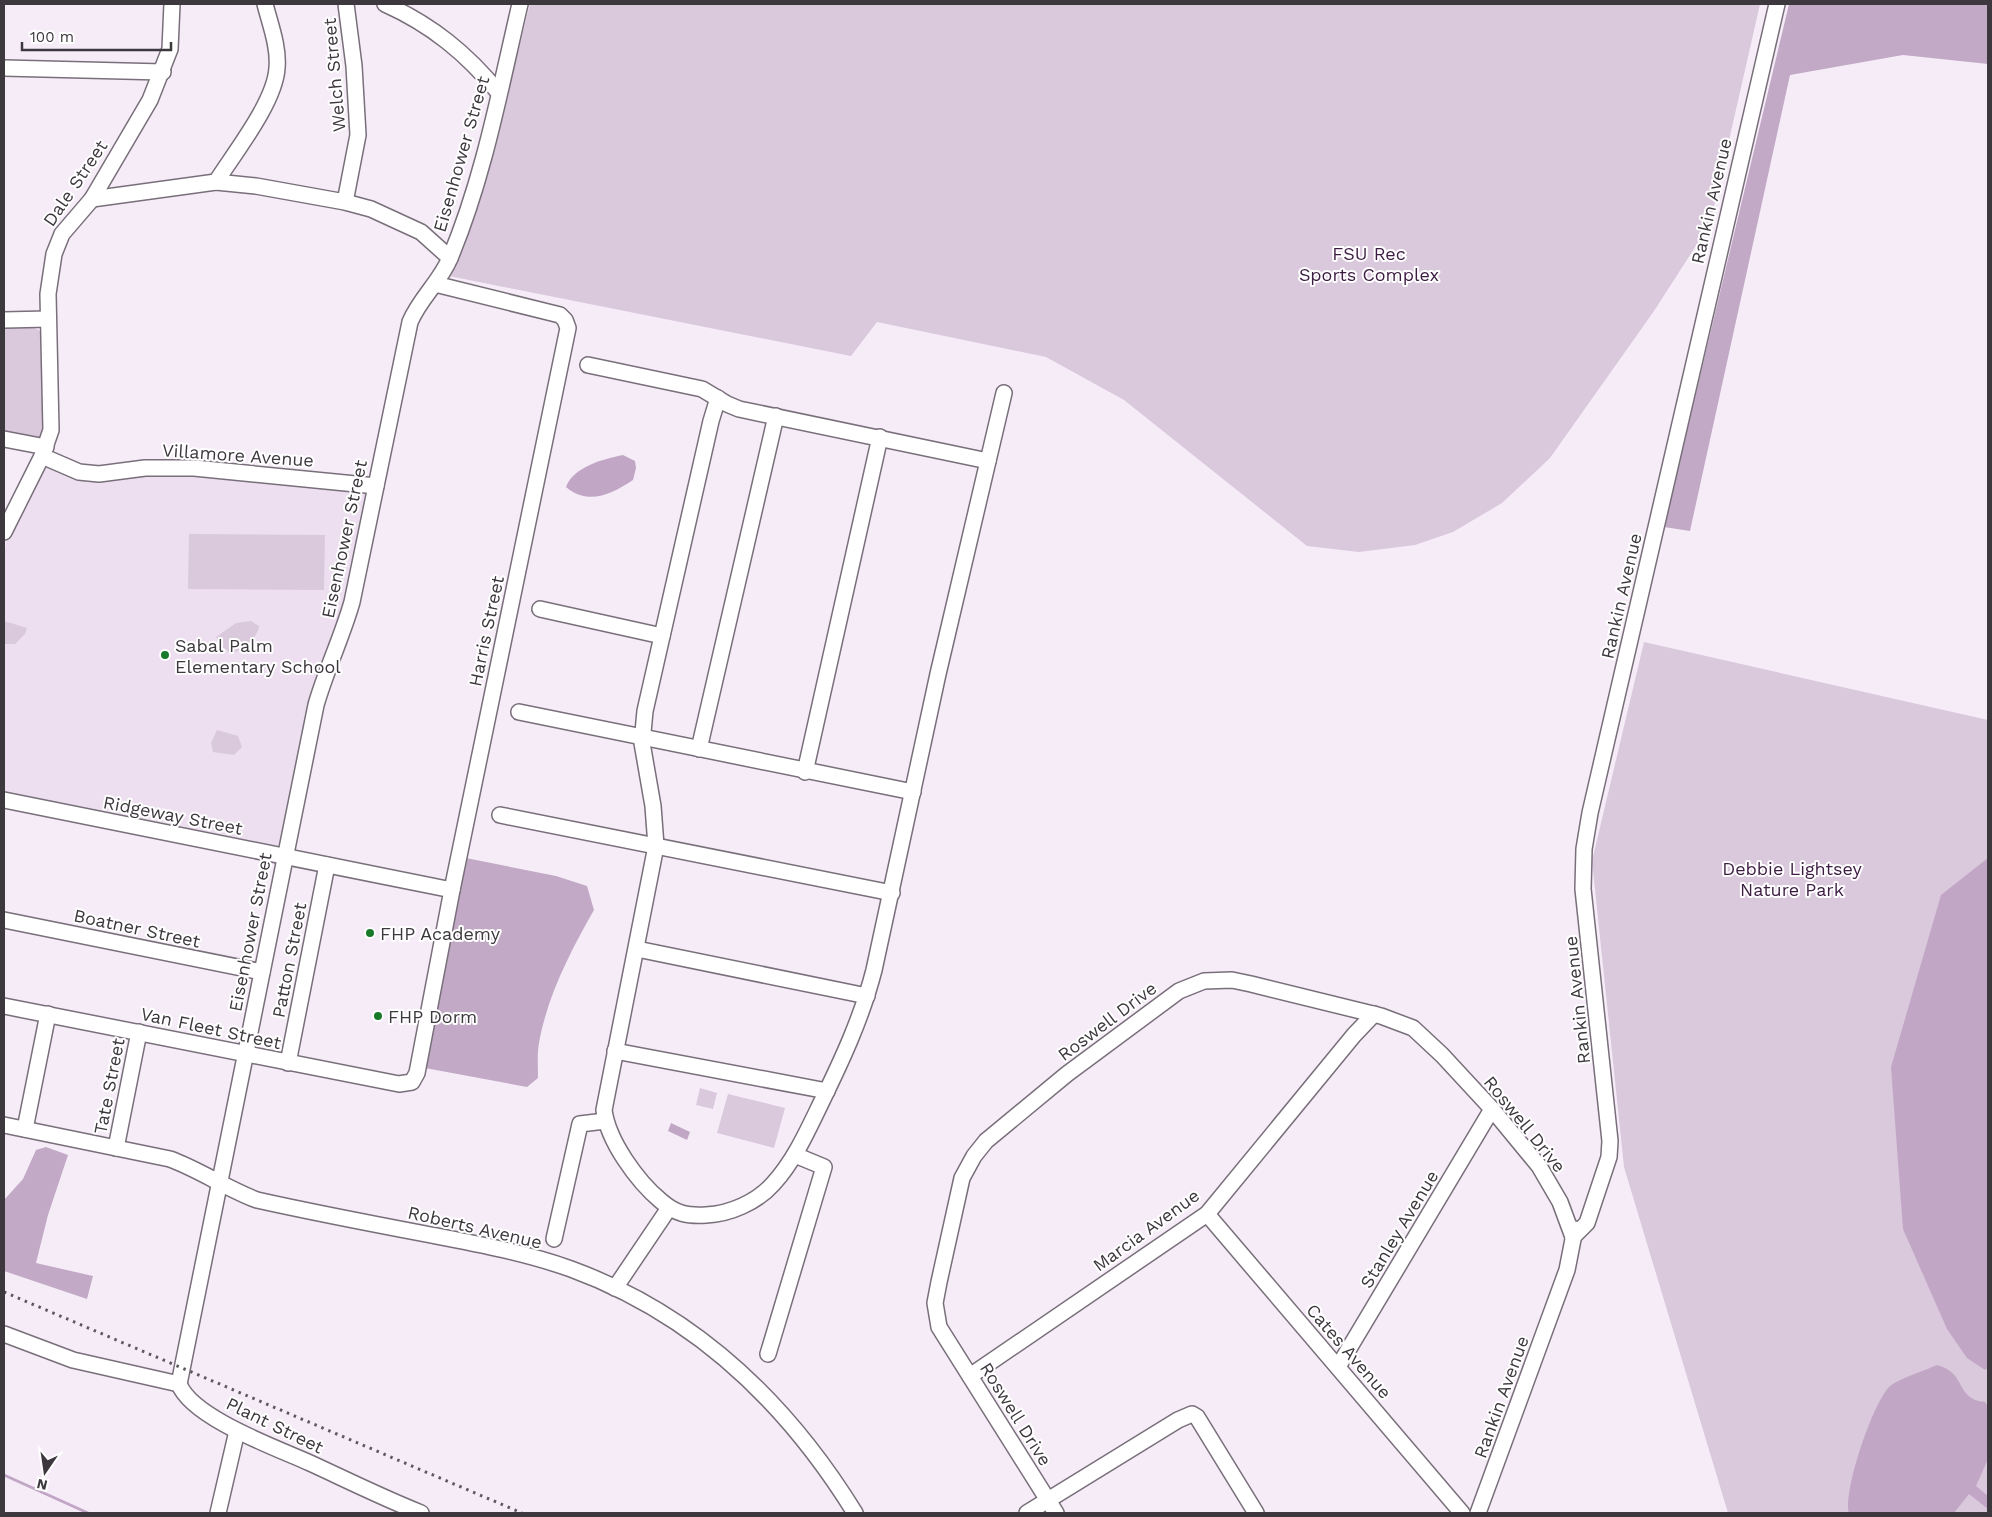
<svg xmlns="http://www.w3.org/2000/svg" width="1992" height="1517" font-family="'Work Sans',sans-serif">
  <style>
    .built { fill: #eddff0 }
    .green { fill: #dac8dc }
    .forest { fill: #c2a9c6 }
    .water { fill: #c1a7c5 }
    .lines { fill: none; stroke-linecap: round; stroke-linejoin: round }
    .stream { stroke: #c1a7c5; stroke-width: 3 }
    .minor-casing { stroke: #786f7a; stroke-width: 18 }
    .minor { stroke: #fff; stroke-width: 15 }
    .rail { stroke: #5d585e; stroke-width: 3; stroke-dasharray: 2.5 5; stroke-linecap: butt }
    .poi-dot { fill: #197a2b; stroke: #fff; stroke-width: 2 }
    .labels { text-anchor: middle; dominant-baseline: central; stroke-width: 4; stroke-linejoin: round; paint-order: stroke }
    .street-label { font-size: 18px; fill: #3d383d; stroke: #fff }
    .park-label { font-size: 18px; fill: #3d1c43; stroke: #fff }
    .poi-label { font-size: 18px; fill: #3d383d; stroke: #fff; text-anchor: start }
  </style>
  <rect width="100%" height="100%" fill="#f6ecf8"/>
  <path class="built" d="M44,463L66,471L186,472L368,491L355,561L281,844L275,847L4,794V552L8,536Z"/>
  <g class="green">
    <path d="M530,4H1760L1710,224L1654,311L1550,458L1502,503L1453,532L1415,545L1359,552L1307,546L1124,400L1046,357L877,322L851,356L449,276L476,213Z"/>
    <path d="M31,327C35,328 39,329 41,333C49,351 44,414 44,436L34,439L4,434V328Z"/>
    <path d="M189,534L325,535L324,590L188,589Z"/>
    <path d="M4,621L27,628L25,634L15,644H4Z"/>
    <path d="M251,621L259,626C258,638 242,650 231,654L220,645L216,637L236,623Z"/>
    <path d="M1644,642L1988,720V1513H1728L1624,1167L1592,861Z"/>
    <path d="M217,730L238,736L242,747L234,755L213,752L211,743Z"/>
    <path d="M700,1088L717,1093L713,1109L696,1105Z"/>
    <path d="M728,1094L785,1108L774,1148L717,1133Z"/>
  </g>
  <g class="forest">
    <path d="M1789,4H1988V64L1903,55L1790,75L1690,531L1664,527Z"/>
    <path d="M461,857L556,876L587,886L594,910C571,950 547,997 539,1043C537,1054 538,1067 538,1078L527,1087L425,1068Z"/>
    <path d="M46,1147L68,1155L48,1215L36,1263L93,1276L87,1299L4,1271V1200L23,1179L36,1150Z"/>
  </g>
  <g class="water">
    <path d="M623,455L635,461L636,468L633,480C612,494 588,506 566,487C573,467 603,459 623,455Z"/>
    <path d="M1988,858V1368L1985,1370L1967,1358L1947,1329L1903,1229L1891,1067L1941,895Z"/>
    <path d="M671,1123L690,1132L687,1140L668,1131Z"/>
    <path d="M1937,1365C1968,1373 1954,1399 1985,1402L1988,1407V1459L1976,1486L1988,1496V1509L1969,1494L1954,1513H1849C1843,1491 1873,1402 1890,1386C1900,1378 1924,1371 1937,1365Z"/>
  </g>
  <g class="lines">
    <path class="stream" d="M4,1475L88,1513"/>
    <defs>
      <g id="minor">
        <path d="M385,4C432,25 467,54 499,93"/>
        <path d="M4,68L163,72"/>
        <path d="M216,182C235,152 275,102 277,68C279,47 270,24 265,4"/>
        <path d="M92,199L216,182L256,186L345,202L371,209L421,232L450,258"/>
        <path d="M345,202L358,135L354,66L346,4"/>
        <path d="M4,320L48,319"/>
        <path d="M588,365L702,389L727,404L739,409L988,461"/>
        <path d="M718,398L711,421L645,711L642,743L653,806L656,846L604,1110C608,1141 637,1181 661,1201C676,1214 687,1216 706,1215C730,1214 757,1202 773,1184C794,1161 807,1132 821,1103C842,1060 862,1017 874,970L938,674L1004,393"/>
        <path d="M4,439L46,447"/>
        <path d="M42,456L79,472L99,474L145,468H194L376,486"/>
        <path d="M4,532L42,456L51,430L48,294L54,254L62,234L92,199L150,100L170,49L172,4"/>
        <path d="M540,609L662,636"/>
        <path d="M519,712L913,792"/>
        <path d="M699,749L776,416"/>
        <path d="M805,772L880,437"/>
        <path d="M4,800L452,890"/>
        <path d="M500,815L892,893"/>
        <path d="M4,920L262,972"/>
        <path d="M637,949L867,996"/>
        <path d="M4,1006L399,1084L412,1082L417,1073L452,890L568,328L565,320L560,315L435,284"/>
        <path d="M615,1051L827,1091"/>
        <path d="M288,1063L327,865"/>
        <path d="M4,1125L170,1159C200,1170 227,1189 257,1200C315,1213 373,1224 431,1235C478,1244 526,1253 571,1269C694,1314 787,1403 855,1513"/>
        <path d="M25,1129L48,1014"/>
        <path d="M116,1148L139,1032"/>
        <path d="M1207,1214L1462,1513"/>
        <path d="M1573,1237L1587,1223L1609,1157L1610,1141L1583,889L1584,849L1590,813L1777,4"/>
        <path d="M554,1239L580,1124L605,1121"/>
        <path d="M615,1288L669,1208"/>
        <path d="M4,1334L73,1360L179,1384"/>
        <path d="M768,1354L824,1167L795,1155"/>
        <path d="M1338,1367L1492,1109"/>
        <path d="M970,1376L1207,1214L1354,1035L1374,1014"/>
        <path d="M179,1384L316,705C326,670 342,637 352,602L410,322C420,298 440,282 450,258C484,177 500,89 520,4"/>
        <path d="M179,1384C192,1418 277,1448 310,1463C347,1480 383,1498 421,1513"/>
        <path d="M218,1513L237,1431"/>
        <path d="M1027,1513L1178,1420L1192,1414L1197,1417L1256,1513"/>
        <path d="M1056,1513L939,1327L935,1303L939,1282L962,1178L974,1156L986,1141L1067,1074L1179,991L1204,981L1232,980L1251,984L1381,1016L1413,1028L1442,1055L1492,1109L1539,1166L1560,1202L1573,1237"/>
        <path d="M1478,1513L1567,1270L1575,1229"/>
      </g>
    </defs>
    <use href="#minor" class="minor-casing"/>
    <use href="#minor" class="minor"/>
    <path class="rail" d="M4,1292L522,1513"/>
  </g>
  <g class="poi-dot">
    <circle cx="165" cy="655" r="5"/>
    <circle cx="370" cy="933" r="5"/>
    <circle cx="378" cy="1016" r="5"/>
  </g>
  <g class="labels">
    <g class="street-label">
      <text transform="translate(334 75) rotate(-95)">Welch Street</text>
      <text transform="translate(461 154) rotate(-74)">Eisenhower Street</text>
      <text transform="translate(75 183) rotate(-56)">Dale Street</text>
      <text transform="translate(1711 201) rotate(-77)">Rankin Avenue</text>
      <text transform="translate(238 455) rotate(4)">Villamore Avenue</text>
      <text transform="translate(344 539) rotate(-78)">Eisenhower Street</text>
      <text transform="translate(1621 596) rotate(-77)">Rankin Avenue</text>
      <text transform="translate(486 631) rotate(-78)">Harris Street</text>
      <text transform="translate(173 815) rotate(11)">Ridgeway Street</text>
      <text transform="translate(137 928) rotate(12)">Boatner Street</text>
      <text transform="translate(250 932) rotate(-79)">Eisenhower Street</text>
      <text transform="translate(289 960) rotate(-79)">Patton Street</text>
      <text transform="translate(1577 1000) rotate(-96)">Rankin Avenue</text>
      <text transform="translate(1107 1021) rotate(-37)">Roswell Drive</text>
      <text transform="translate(211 1028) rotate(12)">Van Fleet Street</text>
      <text transform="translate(109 1086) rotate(-79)">Tate Street</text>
      <text transform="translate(1525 1124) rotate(51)">Roswell Drive</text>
      <text transform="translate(475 1227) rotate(13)">Roberts Avenue</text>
      <text transform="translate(1399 1229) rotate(-59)">Stanley Avenue</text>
      <text transform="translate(1146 1230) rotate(-36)">Marcia Avenue</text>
      <text transform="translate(1349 1351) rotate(49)">Cates Avenue</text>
      <text transform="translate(1501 1397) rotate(-70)">Rankin Avenue</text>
      <text transform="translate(1016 1414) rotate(58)">Roswell Drive</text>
      <text transform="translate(275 1425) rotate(26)">Plant Street</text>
    </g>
    <g class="park-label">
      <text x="1369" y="253">FSU Rec<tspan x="1369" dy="21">Sports Complex</tspan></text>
      <text x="1792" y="868">Debbie Lightsey<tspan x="1792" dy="21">Nature Park</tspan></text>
    </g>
    <g class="poi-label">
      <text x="175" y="645">Sabal Palm<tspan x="175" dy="21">Elementary School</tspan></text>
      <text x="380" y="933">FHP Academy</text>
      <text x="388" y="1016">FHP Dorm</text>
    </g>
  </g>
  <rect width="1992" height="1517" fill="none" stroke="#3d383d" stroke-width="10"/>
  <g transform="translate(45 1472) rotate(193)" stroke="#ffffff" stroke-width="4" paint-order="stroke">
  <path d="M0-4L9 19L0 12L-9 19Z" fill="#3d383d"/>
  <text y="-8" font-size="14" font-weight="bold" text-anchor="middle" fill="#3d383d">N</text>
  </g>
  <path d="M22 42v8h149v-8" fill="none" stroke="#3d383d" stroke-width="2.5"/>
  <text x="30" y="42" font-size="15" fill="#3d383d" stroke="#ffffff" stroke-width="4" paint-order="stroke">100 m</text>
</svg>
